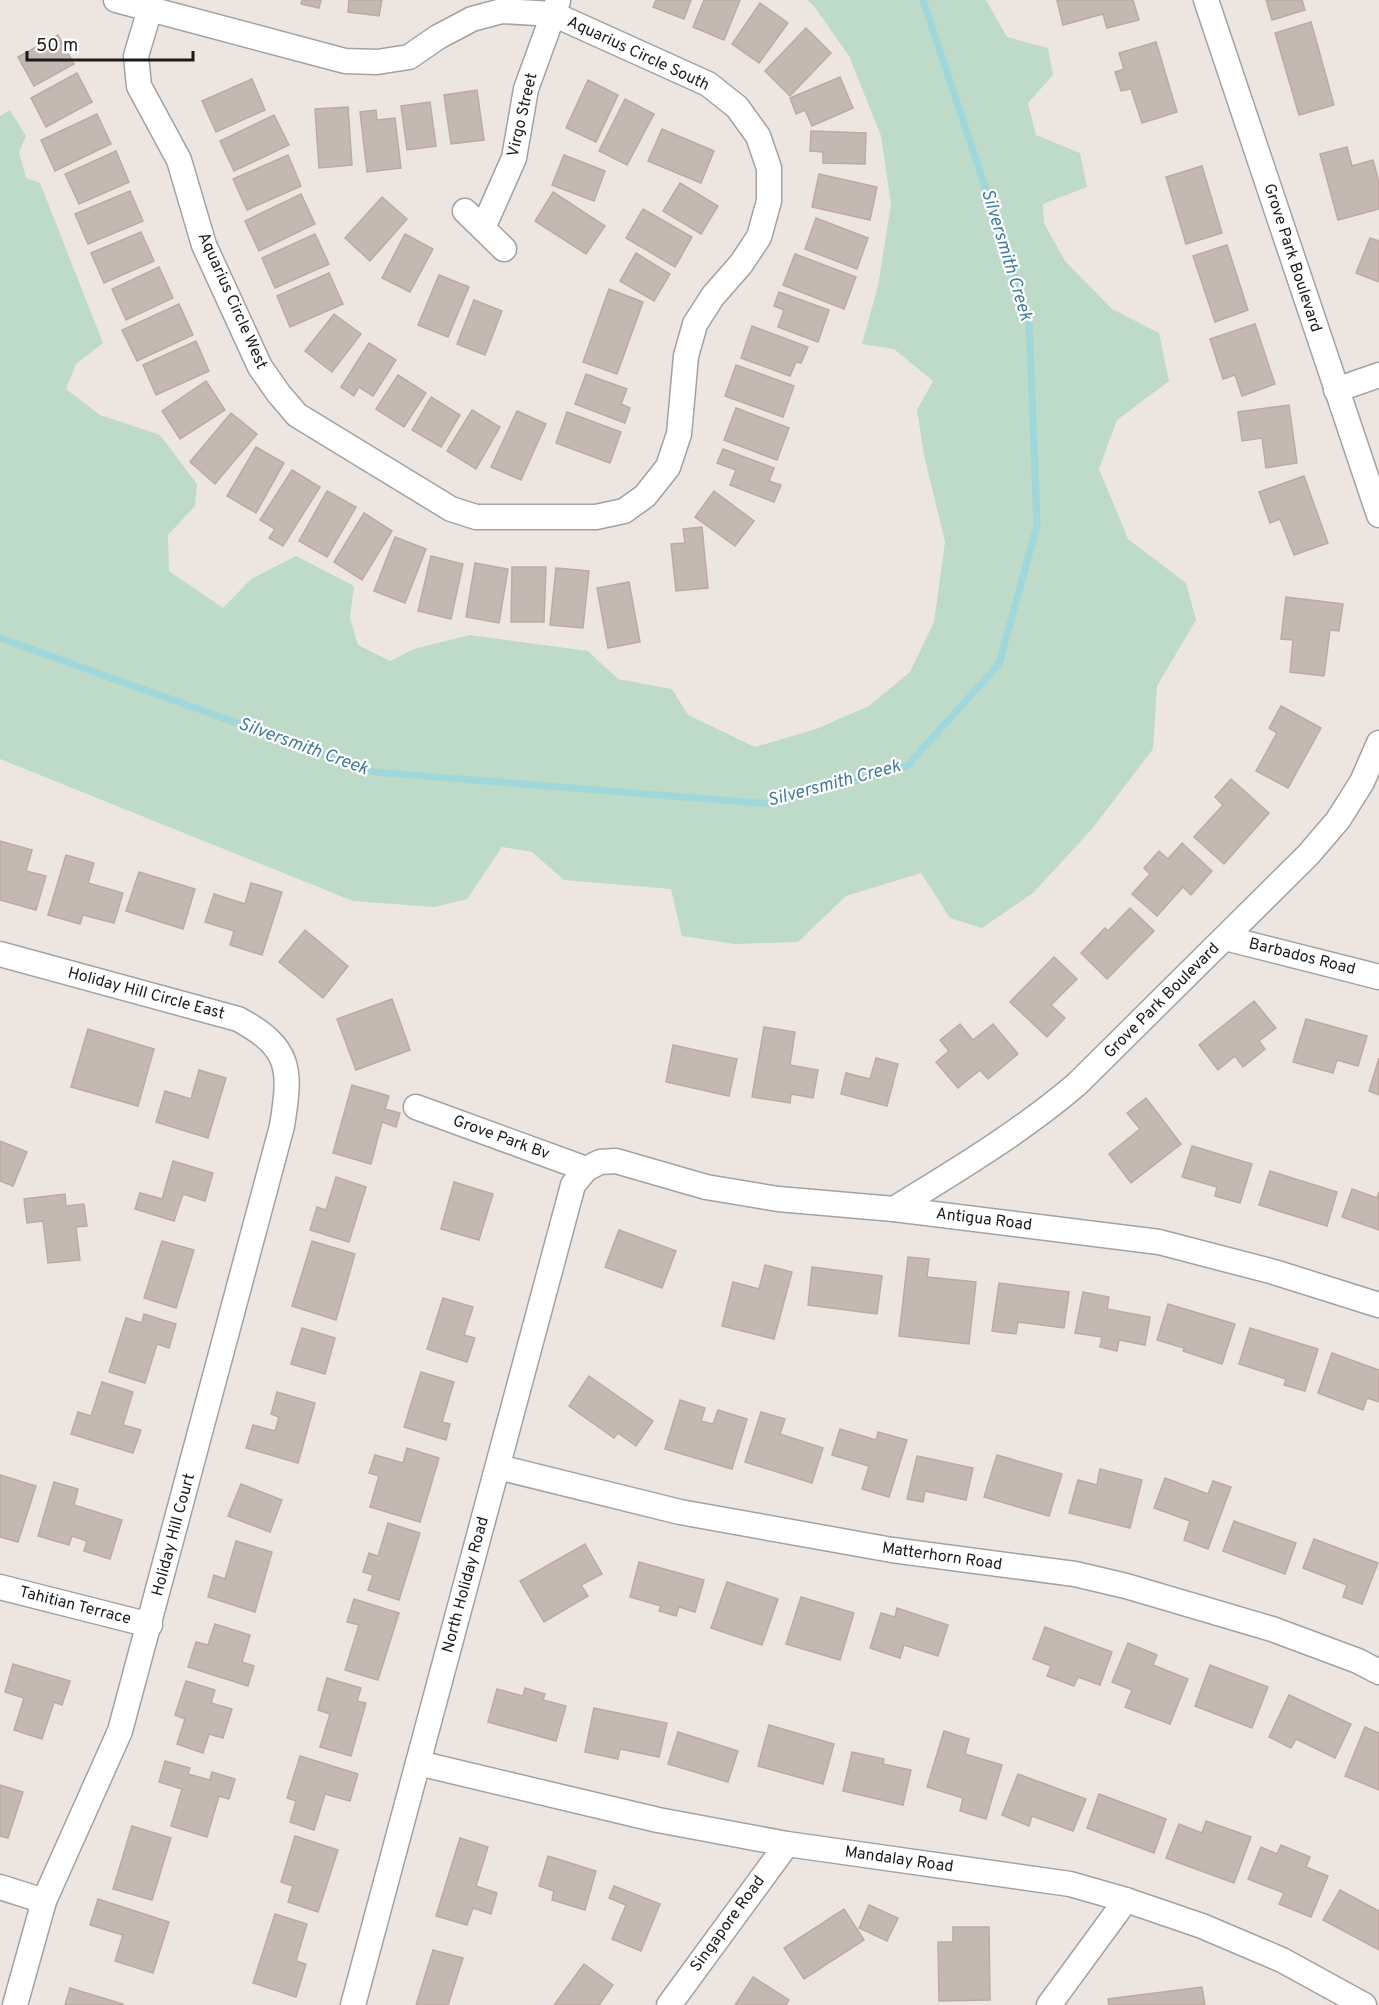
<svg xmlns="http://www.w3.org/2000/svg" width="1379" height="2005" font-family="Overpass,sans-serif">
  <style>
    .wetland { fill: #bddbc8 }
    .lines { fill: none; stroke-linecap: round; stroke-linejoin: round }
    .stream { stroke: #9fd7db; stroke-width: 7 }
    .building { fill: #c4b8b3; stroke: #beaaa2; stroke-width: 1.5 }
    .minor-casing { stroke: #a2a2a2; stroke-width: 27 }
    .minor { stroke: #fff; stroke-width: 24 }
    .labels { text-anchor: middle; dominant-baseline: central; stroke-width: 4.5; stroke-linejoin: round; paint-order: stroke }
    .street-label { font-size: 16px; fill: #1b1b1b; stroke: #fff }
    .water-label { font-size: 18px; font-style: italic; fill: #427c9b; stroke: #fff }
  </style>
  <rect width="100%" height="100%" fill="#ede6e0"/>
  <path class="wetland" d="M807,0H986L1007,37L1048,48L1053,75L1028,103L1036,135L1080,153L1087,187L1043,204L1044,223L1065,261L1112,309L1159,333L1169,381L1117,420L1099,469L1128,539L1186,583L1196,620L1157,686L1153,749L1092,829L1033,893L982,928L950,918L921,873L846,896L798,942L735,944L682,936L671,889L564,880L532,852L502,847L467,899L435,907L353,901L0,759V116L10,110L26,136L19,152L26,178L40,183L103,343L76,364L66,389L100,415L160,435L197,484L195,506L168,535L169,571L223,608L251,579L296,556L354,586L350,618L358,645L390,661L414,649L470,635L588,651L618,679L672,689L688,715L755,747L816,729L869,706L910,672L934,622L945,542L924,455L917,410L933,381L894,349L862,344L878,286L891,204L881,136L849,56L814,6Z"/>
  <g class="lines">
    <path class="stream" d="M0,638L374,772L771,804L907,766L999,664L1037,525L1029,319L923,0"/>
  </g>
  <g class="building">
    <path d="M302,0H321L319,8L301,4Z"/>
    <path d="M349,0H382L379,16L348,12Z"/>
    <path d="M656,0H691L684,19L653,7Z"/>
    <path d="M704,0H740L724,40L693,27Z"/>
    <path d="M1057,0H1133L1139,20L1107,28L1103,14L1063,25Z"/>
    <path d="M1266,0H1302L1305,10L1272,20Z"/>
    <path d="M760,3L788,23L759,63L732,44Z"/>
    <path d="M1311,22L1334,105L1299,115L1275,33Z"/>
    <path d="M806,28L831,53L790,96L765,71Z"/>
    <path d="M58,35L74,64L34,86L18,57Z"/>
    <path d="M1156,42L1177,112L1142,123L1131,89L1121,91L1115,72L1124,69L1119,53Z"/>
    <path d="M77,73L92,102L46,127L31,98Z"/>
    <path d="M840,77L853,108L812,126L805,110L796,114L790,98Z"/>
    <path d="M252,79L265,110L216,132L202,101Z"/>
    <path d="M588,80L618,95L596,142L566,128Z"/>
    <path d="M477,90L484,140L451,144L444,95Z"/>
    <path d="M625,99L654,114L627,165L599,151Z"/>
    <path d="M430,102L436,146L407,150L401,106Z"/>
    <path d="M348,107L352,165L319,168L315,109Z"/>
    <path d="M376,110L377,120L395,118L401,168L367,172L360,112Z"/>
    <path d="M97,114L111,144L55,171L41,140Z"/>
    <path d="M274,115L289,145L234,171L220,141Z"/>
    <path d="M662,129L714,151L701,183L648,161Z"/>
    <path d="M811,131L866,133L865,164L823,163V152L810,151Z"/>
    <path d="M1347,147L1352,166L1373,160L1379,182V209L1338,220L1320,154Z"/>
    <path d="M116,151L129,182L79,204L65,174Z"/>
    <path d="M288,155L301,186L247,210L233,179Z"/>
    <path d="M564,155L605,171L594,201L552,185Z"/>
    <path d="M1202,166L1222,233L1186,244L1166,177Z"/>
    <path d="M819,174L877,187L870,220L812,207Z"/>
    <path d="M680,183L718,206L701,234L663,211Z"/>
    <path d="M130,191L143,221L88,244L75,214Z"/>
    <path d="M553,192L605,226L586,254L535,221Z"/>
    <path d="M301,194L315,224L259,251L245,221Z"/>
    <path d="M382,197L407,219L370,261L345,238Z"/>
    <path d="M643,209L692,237L675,267L626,238Z"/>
    <path d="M816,218L868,238L857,269L805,249Z"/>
    <path d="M141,232L154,261L104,283L91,253Z"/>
    <path d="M315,234L329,264L275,288L262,258Z"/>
    <path d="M405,234L433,249L410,292L382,278Z"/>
    <path d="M1370,238L1379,241V282L1356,273Z"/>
    <path d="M1227,245L1248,310L1215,322L1193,256Z"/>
    <path d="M636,253L670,274L654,301L620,281Z"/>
    <path d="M795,254L856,277L844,309L783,285Z"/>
    <path d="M159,267L173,298L126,320L112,289Z"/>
    <path d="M329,273L343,304L290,327L277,296Z"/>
    <path d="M439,275L469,287L448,337L418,325Z"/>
    <path d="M609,289L643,302L617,374L583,362Z"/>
    <path d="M779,292L829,310L818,342L778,327L784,310L774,306Z"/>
    <path d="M474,300L502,311L485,355L457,344Z"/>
    <path d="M179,304L193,335L137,361L122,330Z"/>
    <path d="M334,314L361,334L332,372L305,351Z"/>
    <path d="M1255,324L1275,384L1242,396L1235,375L1223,379L1210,339Z"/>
    <path d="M752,326L808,347L801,363L796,362L790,376L741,358Z"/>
    <path d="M196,341L209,371L156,395L143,365Z"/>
    <path d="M369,343L396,360L373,396L359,387L354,396L341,387Z"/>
    <path d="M736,365L794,386L783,417L725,396Z"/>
    <path d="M586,374L627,389L621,404L630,408L625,423L575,404Z"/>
    <path d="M398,375L426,393L404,427L376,409Z"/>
    <path d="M206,381L225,410L180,439L162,411Z"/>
    <path d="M431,397L460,415L441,447L412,430Z"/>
    <path d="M1289,405L1297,463L1266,468L1262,438L1242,441L1238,412Z"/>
    <path d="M736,408L789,428L777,460L724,440Z"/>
    <path d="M472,410L500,427L476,469L447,451Z"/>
    <path d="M517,411L546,424L521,480L491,467Z"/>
    <path d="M567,412L621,432L610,463L556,443Z"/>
    <path d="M231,413L257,434L215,484L190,462Z"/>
    <path d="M256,447L284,463L256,513L227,496Z"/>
    <path d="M723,449L774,468L769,481L781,485L774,502L730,485L736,470L717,463Z"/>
    <path d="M292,470L320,487L283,546L269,538L275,529L260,520Z"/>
    <path d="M1304,476L1328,543L1294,555L1280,519L1270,523L1259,492Z"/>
    <path d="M327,491L356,507L327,557L299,541Z"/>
    <path d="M714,491L754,521L735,546L695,517Z"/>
    <path d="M364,513L392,531L362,580L334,562Z"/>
    <path d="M702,527L708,588L676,591L671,544L685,543L683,529Z"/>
    <path d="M395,537L426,549L405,603L374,591Z"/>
    <path d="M431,556L463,564L451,619L418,611Z"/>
    <path d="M475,563L508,569L499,623L466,617Z"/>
    <path d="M512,567H546L544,622H511Z"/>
    <path d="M556,568L589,571L583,628L550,625Z"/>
    <path d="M629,582L640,642L608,648L597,588Z"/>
    <path d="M1286,597L1343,604L1339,631L1330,630L1324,676L1290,672L1293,640L1281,639Z"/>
    <path d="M1281,706L1321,728L1288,788L1256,771L1277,733L1269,728Z"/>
    <path d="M1231,779L1269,813L1224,864L1194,837L1223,805L1215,797Z"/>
    <path d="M0,841L32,850L26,871L46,876L36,910L0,900Z"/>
    <path d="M1182,843L1212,871L1191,895L1183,887L1157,916L1132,894L1150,874L1144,868L1159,851L1168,859Z"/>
    <path d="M66,855L94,863L88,883L123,893L114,923L83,915L80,924L48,915Z"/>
    <path d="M139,872L195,889L183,929L126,911Z"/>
    <path d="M251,883L282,892L262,955L230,945L234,931L205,922L214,894L245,904Z"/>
    <path d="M1130,908L1154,931L1107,979L1081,953L1105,928L1108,931Z"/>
    <path d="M305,930L348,966L323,998L279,962Z"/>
    <path d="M1054,957L1077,979L1051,1005L1065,1018L1047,1037L1010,1002Z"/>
    <path d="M392,999L410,1050L356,1070L337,1019Z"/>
    <path d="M1254,1001L1276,1028L1259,1041L1265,1049L1243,1067L1235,1056L1218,1070L1199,1045Z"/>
    <path d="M1306,1019L1367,1036L1358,1066L1337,1060L1333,1073L1293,1062Z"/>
    <path d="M960,1024L973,1040L993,1024L1018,1054L988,1079L980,1070L958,1088L936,1062L949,1051L940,1040Z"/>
    <path d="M764,1027L795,1032L790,1065L818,1070L813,1098L791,1094L790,1103L752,1097Z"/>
    <path d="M88,1029L154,1049L138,1106L71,1087Z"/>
    <path d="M673,1045L737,1059L729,1096L666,1082Z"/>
    <path d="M876,1058L898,1064L887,1106L841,1094L846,1073L870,1079Z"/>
    <path d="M1379,1058V1095L1369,1091Z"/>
    <path d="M199,1070L226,1078L208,1138L156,1122L165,1091L191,1099Z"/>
    <path d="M352,1085L389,1096L385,1109L400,1113L396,1127L382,1122L371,1164L333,1153Z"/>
    <path d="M1146,1098L1181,1144L1131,1183L1109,1154L1140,1129L1127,1113Z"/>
    <path d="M0,1141L27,1152L13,1186L0,1181Z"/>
    <path d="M1192,1146L1252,1164L1240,1203L1215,1196L1217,1187L1182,1177Z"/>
    <path d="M173,1161L213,1173L205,1201L183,1194L174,1221L135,1209L140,1193L162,1199Z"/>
    <path d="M1270,1171L1337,1192L1327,1226L1259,1205Z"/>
    <path d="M336,1177L366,1187L349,1242L310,1230L317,1207L326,1210Z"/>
    <path d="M454,1182L493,1194L479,1240L441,1229Z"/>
    <path d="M1352,1189L1377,1198L1379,1192V1230L1342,1217Z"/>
    <path d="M65,1194L66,1206L84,1204L87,1226L76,1227L80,1260L48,1263L43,1221L27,1223L24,1199Z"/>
    <path d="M619,1230L676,1251L662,1288L605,1267Z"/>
    <path d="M162,1241L194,1250L176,1308L144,1298Z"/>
    <path d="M312,1241L355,1254L336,1320L292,1306Z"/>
    <path d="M908,1257L929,1259L927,1277L976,1282L969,1344L899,1336Z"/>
    <path d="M765,1265L792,1272L774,1339L722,1326L733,1282L759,1289Z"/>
    <path d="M812,1267L882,1276L877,1314L808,1305Z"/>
    <path d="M999,1283L1069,1292L1064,1328L1018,1322L1016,1334L992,1331Z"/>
    <path d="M1083,1292L1109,1297L1107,1309L1150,1317L1145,1345L1119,1340L1117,1351L1100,1347L1102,1337L1075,1333Z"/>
    <path d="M443,1298L473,1307L464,1335L475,1338L467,1362L427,1349Z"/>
    <path d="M1168,1304L1235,1324L1222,1364L1183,1351L1184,1348L1157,1340Z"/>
    <path d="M144,1314L176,1324L169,1348L157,1344L145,1383L109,1372L126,1318L142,1323Z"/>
    <path d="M302,1328L335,1338L325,1374L291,1364Z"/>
    <path d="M1250,1328L1318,1349L1305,1391L1284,1385L1286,1379L1239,1364Z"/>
    <path d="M1332,1353L1379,1370V1402L1367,1398L1363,1410L1318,1393Z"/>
    <path d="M421,1372L454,1382L442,1422L450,1424L446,1440L404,1427Z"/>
    <path d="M589,1376L653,1421L636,1446L618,1433L614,1438L569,1406Z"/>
    <path d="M102,1382L133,1392L123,1425L141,1430L133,1453L71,1434L78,1412L91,1416Z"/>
    <path d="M277,1392L315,1403L298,1463L246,1448L253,1425L275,1431L279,1417L271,1414Z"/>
    <path d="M680,1400L705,1408L701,1421L713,1424L718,1410L747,1419L732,1469L665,1449Z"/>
    <path d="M761,1412L785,1419L780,1434L823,1448L812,1483L745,1462Z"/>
    <path d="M840,1429L876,1440L878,1432L907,1440L889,1497L862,1489L869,1466L832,1455Z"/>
    <path d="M407,1448L439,1458L420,1522L370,1507L379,1476L369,1473L375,1455L403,1463Z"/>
    <path d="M997,1455L1062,1474L1049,1516L984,1497Z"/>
    <path d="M917,1456L973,1468L966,1500L925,1491L923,1502L907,1499Z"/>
    <path d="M1100,1469L1142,1480L1130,1528L1069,1513L1078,1480L1097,1485Z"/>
    <path d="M0,1475L36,1486L18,1542L0,1537Z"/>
    <path d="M1165,1478L1208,1494L1213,1481L1231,1487L1208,1549L1184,1540L1190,1521L1154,1508Z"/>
    <path d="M54,1482L78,1489L74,1505L122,1520L110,1559L84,1551L87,1541L72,1536L69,1545L38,1536Z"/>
    <path d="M241,1484L282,1500L270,1532L228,1516Z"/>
    <path d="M1234,1521L1296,1543L1285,1574L1223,1551Z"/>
    <path d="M388,1523L420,1533L399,1600L368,1590L373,1575L363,1572L369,1553L378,1556Z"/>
    <path d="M1314,1539L1378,1563L1362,1604L1343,1597L1347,1585L1303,1568Z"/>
    <path d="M236,1541L272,1552L255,1612L208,1597L214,1575L225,1579Z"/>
    <path d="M585,1544L602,1574L581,1585L588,1596L544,1622L520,1581Z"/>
    <path d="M639,1562L704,1580L695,1612L679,1607L676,1616L659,1611L661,1606L630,1597Z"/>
    <path d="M727,1582L778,1599L762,1645L711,1628Z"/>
    <path d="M801,1597L854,1613L840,1660L786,1644Z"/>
    <path d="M354,1599L399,1613L378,1680L345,1670L359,1625L347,1622Z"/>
    <path d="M897,1608L948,1625L938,1656L904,1645L900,1658L870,1648L881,1613L895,1617Z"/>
    <path d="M215,1624L250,1635L242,1662L254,1666L248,1686L188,1667L196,1642L208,1645Z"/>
    <path d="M1045,1627L1112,1652L1100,1685L1078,1677L1074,1686L1047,1676L1051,1666L1033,1659Z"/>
    <path d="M1128,1643L1157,1655L1153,1665L1188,1679L1170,1724L1125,1707L1132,1690L1112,1682Z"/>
    <path d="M13,1664L70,1681L62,1705L54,1702L42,1739L14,1730L24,1698L5,1692Z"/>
    <path d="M1210,1665L1268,1687L1252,1728L1195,1706Z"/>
    <path d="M327,1678L361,1688L357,1701L366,1703L351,1756L320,1747L330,1714L318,1710Z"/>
    <path d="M186,1681L215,1690L211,1703L232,1709L223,1738L209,1734L203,1753L177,1744L185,1719L175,1715Z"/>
    <path d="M525,1688L545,1694L543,1700L566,1706L556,1741L488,1722L497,1689L523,1696Z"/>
    <path d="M1289,1695L1351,1724L1335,1758L1296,1739L1291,1748L1269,1737Z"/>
    <path d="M594,1708L667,1723L659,1757L620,1749L618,1759L585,1752Z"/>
    <path d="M769,1725L834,1744L823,1784L758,1766Z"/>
    <path d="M1365,1727L1379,1733V1790L1345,1776Z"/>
    <path d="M944,1731L969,1739L965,1754L1002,1765L986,1819L960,1811L963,1798L927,1787Z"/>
    <path d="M678,1732L738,1751L728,1782L668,1764Z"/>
    <path d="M852,1752L884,1759L883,1764L911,1770L903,1805L843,1791Z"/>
    <path d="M300,1756L358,1774L350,1801L325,1794L314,1830L290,1822L296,1801L287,1798Z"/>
    <path d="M165,1761L190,1768L188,1774L210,1780L212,1772L235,1779L229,1799L219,1796L207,1837L171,1826L182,1789L159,1782Z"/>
    <path d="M1018,1774L1086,1799L1073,1831L1032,1816L1029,1826L1002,1815Z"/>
    <path d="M0,1785L23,1792L8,1838L0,1836Z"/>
    <path d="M1099,1794L1166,1819L1154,1853L1087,1828Z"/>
    <path d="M1206,1821L1251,1837L1234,1883L1166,1858L1179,1824L1202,1833Z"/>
    <path d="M132,1826L171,1838L152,1900L113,1889Z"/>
    <path d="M295,1836L338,1850L318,1912L288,1902L293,1886L281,1882Z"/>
    <path d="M460,1838L488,1847L476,1886L497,1893L491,1914L473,1908L467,1925L436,1916Z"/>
    <path d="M1281,1845L1310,1857L1306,1867L1328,1876L1311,1917L1279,1904L1284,1893L1248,1879L1261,1847L1277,1854Z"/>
    <path d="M548,1856L596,1871L585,1910L552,1900L554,1891L539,1886Z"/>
    <path d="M614,1886L660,1904L641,1951L612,1939L626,1905L609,1898Z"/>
    <path d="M1340,1890L1379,1911V1950L1323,1920Z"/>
    <path d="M98,1899L169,1922L153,1973L115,1961L123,1935L90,1925Z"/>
    <path d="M869,1905L898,1918L887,1941L859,1928Z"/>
    <path d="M844,1909L864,1940L804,1979L784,1948Z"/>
    <path d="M275,1914L307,1924L296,1961L306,1964L296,1997L253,1983Z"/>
    <path d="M953,1927H989L990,2000L939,2001L938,1942H953Z"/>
    <path d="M433,1950L463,1958L448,2005H416Z"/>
    <path d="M584,1964L613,1985L599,2005H554Z"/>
    <path d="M753,1977L789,2000L786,2005H735Z"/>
    <path d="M1202,1987L1205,2005H1109L1108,1999Z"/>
    <path d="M70,1988L123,2004L122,2005H65Z"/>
  </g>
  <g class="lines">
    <defs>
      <g id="minor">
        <path d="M116,0L345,61L377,62L409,57L438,37L472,19L502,11L553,14L708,84L737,107L758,136L769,168V201L759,237L741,264L713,296L695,324L686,356L679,434L668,467L645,496L624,511L596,517H476L451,509L297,415L279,394L260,367L204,245L179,160L139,86L136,56L150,9"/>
        <path d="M1206,0L1379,515"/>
        <path d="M465,211L504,249"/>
        <path d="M483,228L514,158L526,89L558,1"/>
        <path d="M1336,390L1379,375"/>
        <path d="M1225,938L1379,977"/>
        <path d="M0,954L238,1019C292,1048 291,1070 282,1126L120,1731L44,1901L15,2005"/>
        <path d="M416,1107L586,1169"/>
        <path d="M894,1209C957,1170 1021,1132 1077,1084L1308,855L1338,820L1362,782L1379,743"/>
        <path d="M498,1467L680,1512L892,1550L1075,1574L1126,1586L1272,1629L1358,1661L1379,1672"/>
        <path d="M0,1587L150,1625"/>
        <path d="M418,1763L658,1820L787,1844L1070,1884L1126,1900L1202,1926L1282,1960L1364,2005"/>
        <path d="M0,1887L44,1901"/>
        <path d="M353,2005L573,1185L586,1169L600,1162L616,1161L706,1187L778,1199L894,1209L1159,1242L1274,1272L1379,1305"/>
        <path d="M669,2005L787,1844"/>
        <path d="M1049,2005L1126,1900"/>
      </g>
    </defs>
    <use href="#minor" class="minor-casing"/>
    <use href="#minor" class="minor"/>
  </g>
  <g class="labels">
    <g class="street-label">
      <text transform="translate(638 54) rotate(25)">Aquarius Circle South</text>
      <text transform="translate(523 115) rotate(-77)">Virgo Street</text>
      <text transform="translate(1292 258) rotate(72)">Grove Park Boulevard</text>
      <text transform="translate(232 301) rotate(66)">Aquarius Circle West</text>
      <text transform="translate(1302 957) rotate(14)">Barbados Road</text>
      <text transform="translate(146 994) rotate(15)">Holiday Hill Circle East</text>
      <text transform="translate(1162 1001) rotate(-45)">Grove Park Boulevard</text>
      <text transform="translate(501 1138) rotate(20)">Grove Park Bv</text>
      <text transform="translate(984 1220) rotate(7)">Antigua Road</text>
      <text transform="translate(174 1535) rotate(-75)">Holiday Hill Court</text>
      <text transform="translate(942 1557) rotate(8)">Matterhorn Road</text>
      <text transform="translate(466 1585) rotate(-75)">North Holiday Road</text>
      <text transform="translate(75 1606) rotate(14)">Tahitian Terrace</text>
      <text transform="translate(899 1860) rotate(8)">Mandalay Road</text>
      <text transform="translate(728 1924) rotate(-54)">Singapore Road</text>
    </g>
    <g class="water-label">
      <text transform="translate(1006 255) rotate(73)">Silversmith Creek</text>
      <text transform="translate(303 747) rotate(20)">Silversmith Creek</text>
      <text transform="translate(834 784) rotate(-15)">Silversmith Creek</text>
    </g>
  </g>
  <path d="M27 51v9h166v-9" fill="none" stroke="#1b1b1b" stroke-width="3"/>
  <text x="36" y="51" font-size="18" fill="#1b1b1b" stroke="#ffffff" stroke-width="4.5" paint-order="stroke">50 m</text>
</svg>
